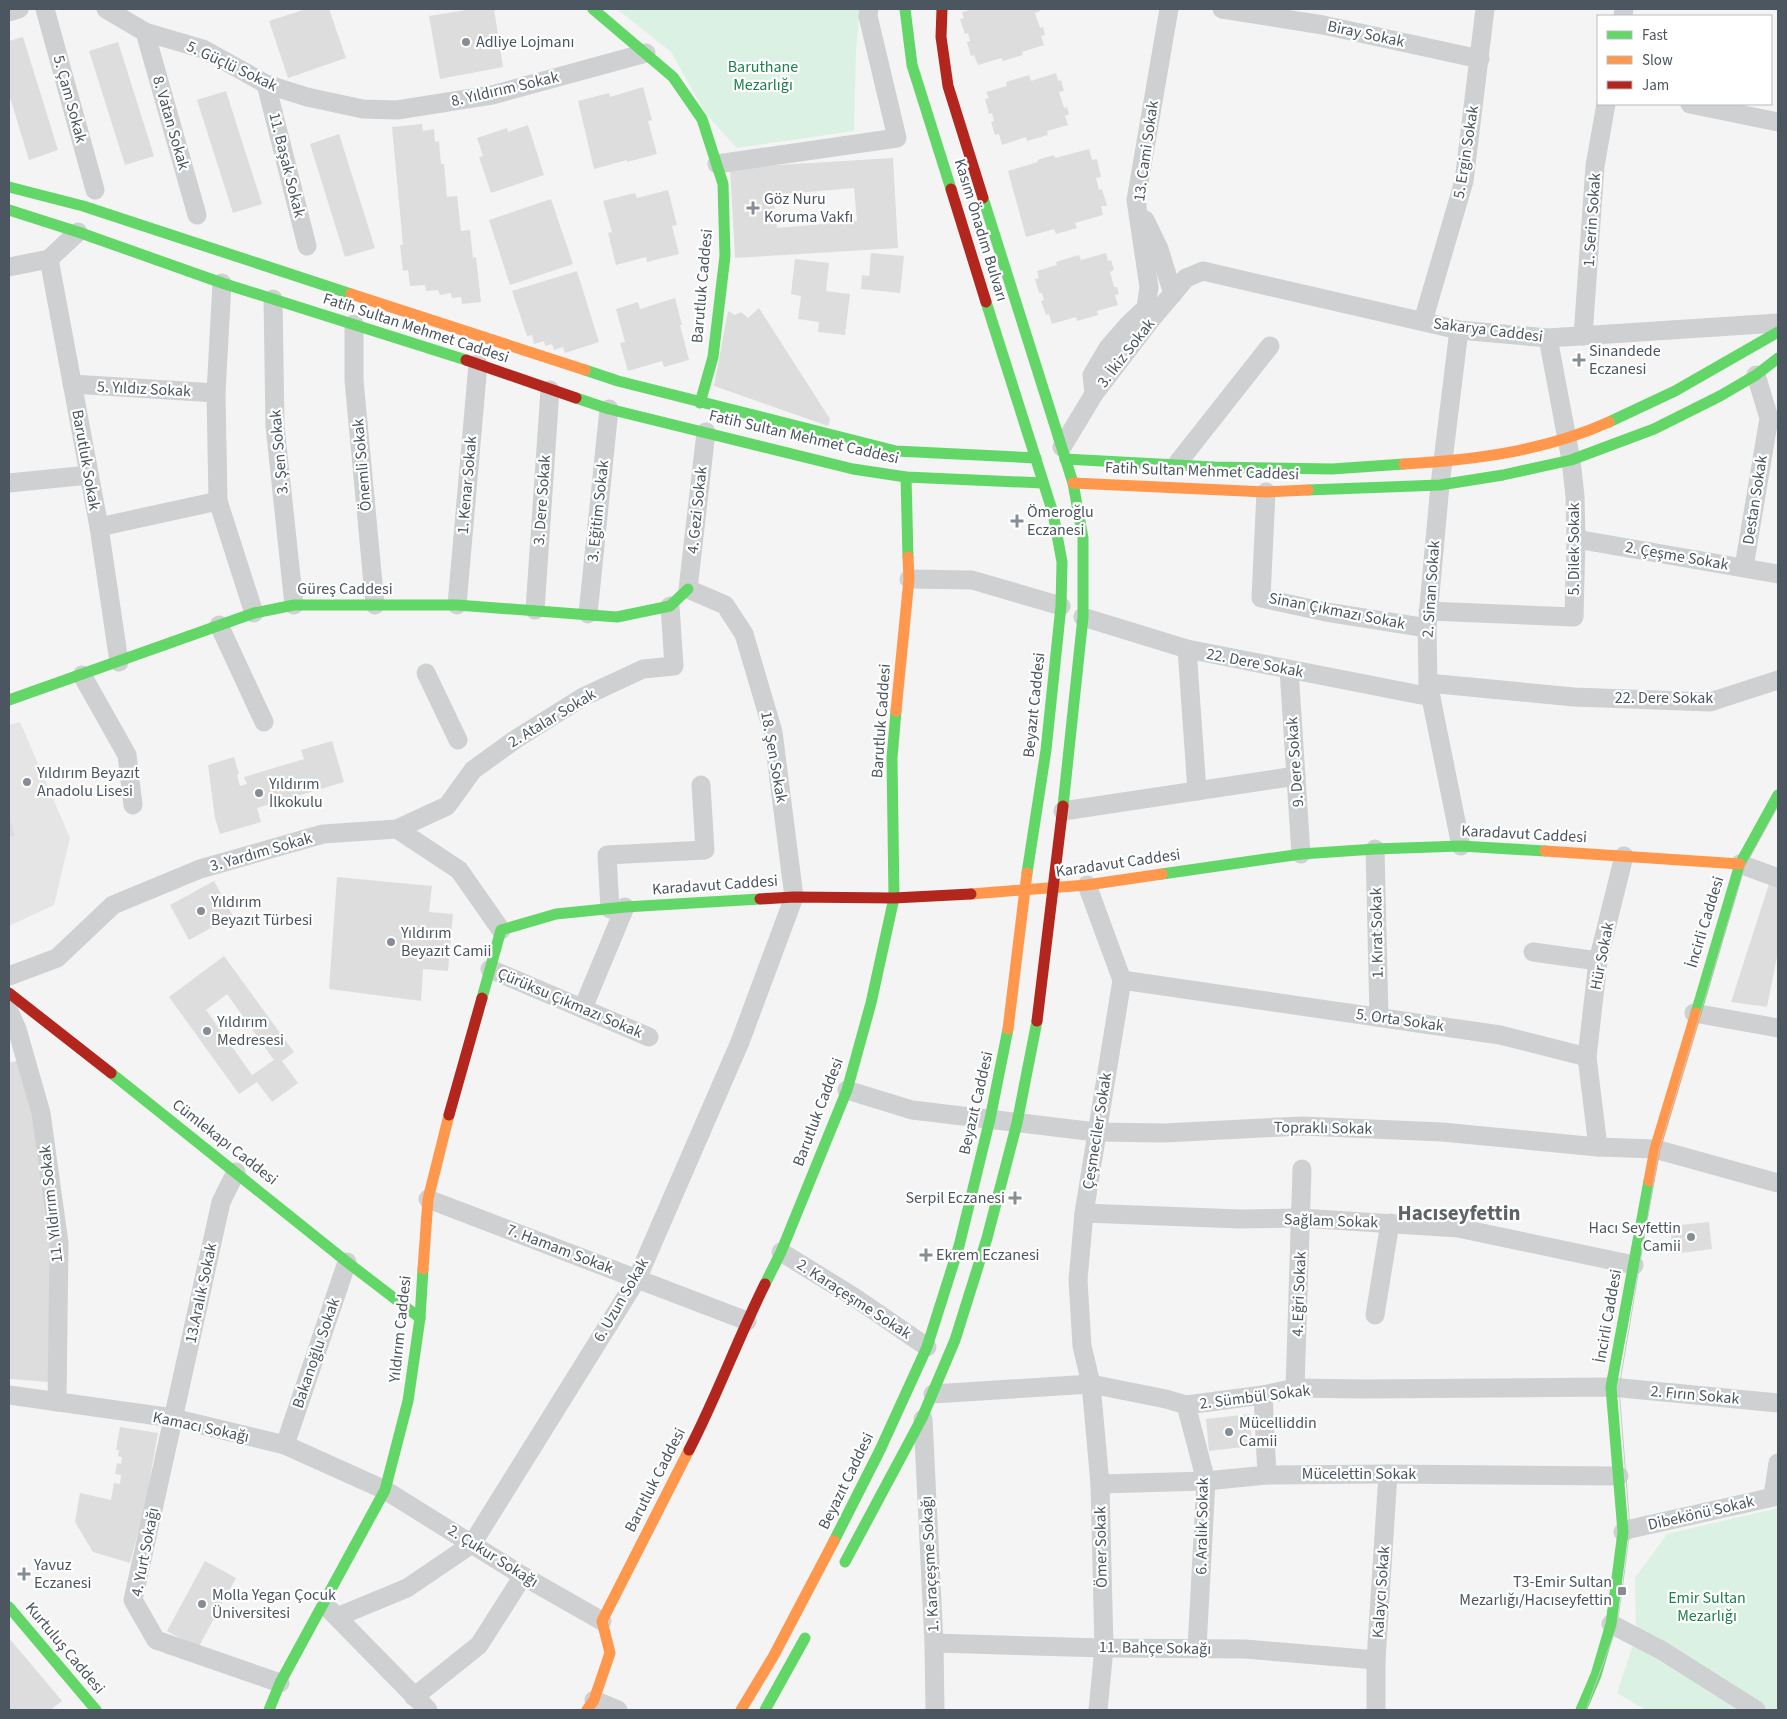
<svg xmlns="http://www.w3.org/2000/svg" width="1787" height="1719" font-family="'Source Sans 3',sans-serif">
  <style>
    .education { fill: #e6e5e6 }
    .green { fill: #dbf1e3 }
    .building { fill: #ddddde; fill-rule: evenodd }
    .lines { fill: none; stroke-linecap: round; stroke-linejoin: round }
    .street { stroke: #ced0d2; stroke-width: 19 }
    .fast { stroke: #63d668; stroke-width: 11 }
    .slow { stroke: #ff974d; stroke-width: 11 }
    .jam { stroke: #b3261e; stroke-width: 11 }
    .tram { stroke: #c9cacc; stroke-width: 1 }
    .poi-dot { fill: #868d94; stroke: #fff; stroke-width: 2 }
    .labels { text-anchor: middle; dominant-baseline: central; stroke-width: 4.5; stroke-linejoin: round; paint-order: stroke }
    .street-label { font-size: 16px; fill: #4b5660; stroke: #fff }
    .poi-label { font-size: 16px; fill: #4b5660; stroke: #fff; text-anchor: start }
    .park-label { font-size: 16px; fill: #1d804d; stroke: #fff }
    .district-label { font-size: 21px; font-weight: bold; fill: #5f6367; stroke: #fff }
  </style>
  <rect width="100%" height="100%" fill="#f4f4f4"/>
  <path class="education" d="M20,722L70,838L54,905L9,926V725Z"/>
  <g class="green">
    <path d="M617,9H860L856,51L854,131L737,148L706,114L671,52Z"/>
    <path d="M1778,1508V1710H1646L1617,1693L1636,1636L1635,1578L1667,1534Z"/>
  </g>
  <g class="building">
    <path d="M306,9H329L346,58L288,78L269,21Z"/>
    <path d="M473,9H494L503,67L440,79L429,16Z"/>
    <path d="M973,9H1039L1040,11L1035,13L1040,28L1043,27L1045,35L1041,36L1044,45L1022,52L1023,55L1003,61L1001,58L978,65L974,55L971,56L967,42L970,41L968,33L965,34L960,19L964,18L962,12Z"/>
    <path d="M23,37L58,150L29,160L9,94V41Z"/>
    <path d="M118,42L154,156L125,165L89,51Z"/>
    <path d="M1056,73L1058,81L1061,80L1064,91L1059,92L1064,108L1067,107L1069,114L1065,116L1068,125L1047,131L1048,135L1027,141L1026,137L1002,145L999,134L995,135L991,122L994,121L992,113L989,114L985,99L989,98L986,92L1007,86L1006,82L1029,75L1031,81Z"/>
    <path d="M643,87L652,120L648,121L657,154L627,162V160L594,169L578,101L609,93L610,97Z"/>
    <path d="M226,91L262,204L233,213L197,100Z"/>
    <path d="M422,124L423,131L434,129L435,142L439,141L441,164H444L447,197L457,196L461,231L470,230L473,258L476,257L481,302L462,304L461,297L452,298L451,293L440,295L438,290L426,291L425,285L410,286L408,270L403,271L400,245H403L392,127Z"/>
    <path d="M528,125L544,175L491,193L479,157L483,156L477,138L507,128L508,132Z"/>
    <path d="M339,134L375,248L345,257L310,144Z"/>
    <path d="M1089,149L1092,160L1097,159L1101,177L1096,178L1099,190L1102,189L1107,206H1101L1103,215L1075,223L1077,228L1056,234L1054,229L1026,237L1008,171L1038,162L1037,160L1054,155L1055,158Z"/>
    <path d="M893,158L898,248L735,258L730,168ZM854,188L857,221L777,228L773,195Z"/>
    <path d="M668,190L677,225L672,226L679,254L647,262L646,257L616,265L608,233L612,232L603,201L635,193L637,198Z"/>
    <path d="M551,199L573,264L510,285L489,220Z"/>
    <path d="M871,253L904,256L900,293L861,289L862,275L869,276Z"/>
    <path d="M1106,253L1108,261L1111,260L1114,270L1110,272L1114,287H1117L1119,294L1115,295L1118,305L1097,311L1098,315L1077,321L1076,317L1052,324L1049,314L1046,315L1041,301L1044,300L1042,293H1039L1035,279L1039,278L1037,271L1057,265L1056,262L1079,255L1081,260Z"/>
    <path d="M795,259L829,263L826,291L850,294L845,335L818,332L819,322L798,319L801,296L791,294Z"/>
    <path d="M577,271L599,342L565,353L563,347L554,350L552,344L545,346L544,341L534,344L532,335L527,336L512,291Z"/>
    <path d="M675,298L682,325H680L689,360L664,367L662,361L628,371L620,343L625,342L616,309L638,302L640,309Z"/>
    <path d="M759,308L830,419L828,426L714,386L728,311L735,315L741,312L748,318Z"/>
    <path d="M332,741L344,782L257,808L261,822L220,834L215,818L208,765L234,757L239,774L237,775L240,786L247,784L244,777L304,759L301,750Z"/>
    <path d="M9,817L15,836L9,837Z"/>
    <path d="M337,877L432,886L429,912L453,914L448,971L423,969L421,1001L329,989Z"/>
    <path d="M214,881L233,916L189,940L170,905Z"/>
    <path d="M1769,884L1778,887V952L1767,1007L1731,1002Z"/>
    <path d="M224,956L294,1052L282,1061L298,1083L272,1102L257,1082L239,1094L169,997ZM227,994L274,1060L252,1075L206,1010Z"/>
    <path d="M23,1059L52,1224L49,1382L9,1379V1133H10L9,1063Z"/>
    <path d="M1709,1222L1712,1249L1673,1254L1670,1226Z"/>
    <path d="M1250,1414L1252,1446L1209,1451L1206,1419Z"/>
    <path d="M120,1427L158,1433L145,1506L130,1563L93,1552L75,1522L80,1493L111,1500L114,1483L120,1484L121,1475L115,1474L117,1463L121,1464L122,1457L118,1456L119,1450H116Z"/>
    <path d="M205,1561L236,1578L198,1648L167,1631Z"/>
    <path d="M9,1638L62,1701L50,1710H9Z"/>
  </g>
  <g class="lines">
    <g class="street">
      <path d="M45,9L95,190"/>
      <path d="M106,9L145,32L203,49L266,84L307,97L363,109L397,110L492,95L646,53"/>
      <path d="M1222,9L1323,25L1480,59"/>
      <path d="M9,12L19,9"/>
      <path d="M1623,16L1624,9"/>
      <path d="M145,32L197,215"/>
      <path d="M266,84L307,246"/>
      <path d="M1690,104L1778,122"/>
      <path d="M717,164L897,138L868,16L869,9"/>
      <path d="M1145,220L1159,249L1173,294"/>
      <path d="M49,259L99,527L119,662"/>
      <path d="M9,267L49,259L78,232"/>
      <path d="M222,283L216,393L218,501L254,613"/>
      <path d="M273,299L275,426L294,605"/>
      <path d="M1423,321L1464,181L1485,9"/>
      <path d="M354,324V380L375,605"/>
      <path d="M1459,330L1440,485L1427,628L1428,683L1461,846"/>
      <path d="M1583,336L1595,166L1606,104"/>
      <path d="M72,384L216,393"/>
      <path d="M1094,394L1092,375L1108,348L1128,325L1146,308L1149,287L1136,200L1169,9"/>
      <path d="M1062,447L1094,394L1153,317L1186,278L1203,271L1459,330L1548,338L1778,323"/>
      <path d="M1176,465L1270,346"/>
      <path d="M9,483L89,475"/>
      <path d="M1266,492L1261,598L1326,612L1427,628"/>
      <path d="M99,527L218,501"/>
      <path d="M1576,539L1778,574"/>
      <path d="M1744,567L1769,418L1756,375"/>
      <path d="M909,579L972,580L1061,606"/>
      <path d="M457,605L478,364"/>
      <path d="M535,610L550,390"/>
      <path d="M1428,611L1574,617L1576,539L1575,496L1571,460L1548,338"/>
      <path d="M588,614L609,409"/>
      <path d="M1083,617L1187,649L1431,697"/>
      <path d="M219,625L264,722"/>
      <path d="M1187,649L1197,791"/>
      <path d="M1289,670L1301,854"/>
      <path d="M426,673L458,740"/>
      <path d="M82,675L127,755L133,805"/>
      <path d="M1428,683L1574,697L1710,702L1778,680"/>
      <path d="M1063,811L1296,776"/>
      <path d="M397,829L447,806L473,770L516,739L583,697L643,669L674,666L670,606"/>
      <path d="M1375,849L1379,1017"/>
      <path d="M1740,864L1778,878"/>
      <path d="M1087,885L1122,980L1084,1213L1078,1280L1082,1346L1091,1384L1100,1484L1104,1648L1098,1710"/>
      <path d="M610,909L607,855L705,850L701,785"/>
      <path d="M1533,952L1598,961"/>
      <path d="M490,969L649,1037"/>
      <path d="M9,976L57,958L113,905L200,869L323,834L397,829L459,870L501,930"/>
      <path d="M1122,980L1500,1035L1587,1057L1598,1147"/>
      <path d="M583,1008L625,907"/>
      <path d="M9,1011L17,1029L41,1113L59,1243L57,1402"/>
      <path d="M1694,1013L1778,1028"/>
      <path d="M1587,1057L1598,961L1624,856"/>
      <path d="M847,1090L912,1110L1096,1132L1164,1133L1302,1126L1442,1132L1598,1147L1655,1149L1778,1183"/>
      <path d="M236,1172L221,1202L133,1600L156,1640L280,1683"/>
      <path d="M428,1199L747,1321"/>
      <path d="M1084,1213L1240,1219L1301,1218L1458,1228L1634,1265"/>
      <path d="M781,1252L854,1297L927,1347"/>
      <path d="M1375,1315L1390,1223"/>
      <path d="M1295,1388L1302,1169"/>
      <path d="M933,1394L1091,1384L1166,1399L1186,1405L1263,1395L1295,1388L1367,1389L1611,1387L1778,1403"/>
      <path d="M9,1395L173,1418L285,1445L385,1490L523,1576L602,1621"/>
      <path d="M1263,1395L1267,1475"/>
      <path d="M1186,1405L1206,1481L1197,1648"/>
      <path d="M923,1419L934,1643L935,1710"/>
      <path d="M285,1445L347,1262"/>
      <path d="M1100,1484L1206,1481L1267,1475L1388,1474L1619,1476"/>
      <path d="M1773,1496L1778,1463"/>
      <path d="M1623,1532L1630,1529L1778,1496"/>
      <path d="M329,1609L428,1710"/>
      <path d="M337,1617L407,1588L472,1544L637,1279L740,1042L794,897L773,732L744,634L725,605L688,589L706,432"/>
      <path d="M1611,1624L1661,1650L1756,1710"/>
      <path d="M934,1643L1104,1648L1245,1649L1376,1660"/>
      <path d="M414,1697L479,1645L523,1576"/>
      <path d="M594,1700L618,1710"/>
      <path d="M1376,1710V1660L1388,1474"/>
    </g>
    <g class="fast">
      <path d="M593,9L673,77L702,119L723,184L725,256L713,357L700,403"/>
      <path d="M905,9L912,65L951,189"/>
      <path d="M9,187L83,206L351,294"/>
      <path d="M983,198L1073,483L1083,538V617L1063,806"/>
      <path d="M9,210L78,232L222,283L466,360"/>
      <path d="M986,302L1053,513L1062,562L1061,606L1046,750L1027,873"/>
      <path d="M585,370L618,381L896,451L1036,458"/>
      <path d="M576,398L609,409L853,469L906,477L1043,483"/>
      <path d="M1609,422L1675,391L1778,332"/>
      <path d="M1065,459L1214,467L1332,469L1404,464"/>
      <path d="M906,477L908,557"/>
      <path d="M1308,490L1440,485L1503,475L1571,460L1654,429L1720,396L1756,375L1778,358"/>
      <path d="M9,700L254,613L294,605H457L617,617L670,606L688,589"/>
      <path d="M1162,874L1301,854L1375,849L1461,846L1545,851"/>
      <path d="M482,998L501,930L556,914L625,907L760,899"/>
      <path d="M1696,1013L1740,864L1778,795"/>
      <path d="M111,1073L347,1262L420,1318"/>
      <path d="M765,1284L781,1252L847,1090L871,1003L894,898L892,758L896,711"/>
      <path d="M834,1541L880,1450L927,1347L959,1246L990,1119L1008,1029"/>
      <path d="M845,1562L922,1418L955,1340L987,1238L1017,1123L1037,1021"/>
      <path d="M9,1607L96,1710"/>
      <path d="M269,1710L280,1683L385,1490L408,1401L420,1318L423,1269"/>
      <path d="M765,1710L805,1638"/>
      <path d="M1581,1710L1596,1675L1611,1624L1623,1532L1611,1387L1649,1181"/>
    </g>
    <g class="slow">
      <path d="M351,294L585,370"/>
      <path d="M1404,464C1474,460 1545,451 1609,422"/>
      <path d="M1073,483L1266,492L1308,490"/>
      <path d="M896,711L909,579L908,557"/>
      <path d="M1545,851L1740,864"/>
      <path d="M971,894L1087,885L1162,874"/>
      <path d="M1008,1029L1027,873"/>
      <path d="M1649,1181L1655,1149L1696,1013"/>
      <path d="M423,1269L428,1199L449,1115"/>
      <path d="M587,1710L594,1700L610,1653L602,1621L689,1450"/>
      <path d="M741,1710L773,1657L834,1541"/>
    </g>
    <g class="jam">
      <path d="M942,9L941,37L948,86L983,198"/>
      <path d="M951,189L986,302"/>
      <path d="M466,360L576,398"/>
      <path d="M760,899L794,897L894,898L971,894"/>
      <path d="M9,993L111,1073"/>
      <path d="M1037,1021L1063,806"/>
      <path d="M449,1115L482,998"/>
      <path d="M689,1450C717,1396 738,1338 765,1284"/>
    </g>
    <path class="tram" d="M1586,1710L1617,1626L1622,1591L1630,1529L1619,1388L1659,1150L1745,866L1778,806"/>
  </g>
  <g class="poi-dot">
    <circle cx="466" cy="42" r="5"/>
    <path d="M750.5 200.5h5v5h5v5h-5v5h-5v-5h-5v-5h5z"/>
    <path d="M1576.5 352.5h5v5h5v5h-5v5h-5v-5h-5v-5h5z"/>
    <path d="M1014.5 513.5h5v5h5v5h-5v5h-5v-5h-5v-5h5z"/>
    <circle cx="27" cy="782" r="5"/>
    <circle cx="259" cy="793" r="5"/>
    <circle cx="201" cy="911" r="5"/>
    <circle cx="391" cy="942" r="5"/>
    <circle cx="207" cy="1031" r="5"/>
    <path d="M1012.5 1190.5h5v5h5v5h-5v5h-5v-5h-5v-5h5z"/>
    <circle cx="1691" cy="1237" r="5"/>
    <path d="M923.5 1247.5h5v5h5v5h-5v5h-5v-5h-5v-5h5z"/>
    <circle cx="1229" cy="1432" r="5"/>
    <path d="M21.5 1566.5h5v5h5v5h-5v5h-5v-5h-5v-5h5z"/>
    <rect x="1617" y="1586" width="10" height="10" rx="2.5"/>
    <circle cx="202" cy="1604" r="5"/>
  </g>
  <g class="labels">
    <g class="street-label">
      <text transform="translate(1366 34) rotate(12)">Biray Sokak</text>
      <text transform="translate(232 66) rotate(25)">5. Güçlü Sokak</text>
      <text transform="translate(505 89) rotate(-13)">8. Yıldırım Sokak</text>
      <text transform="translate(70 99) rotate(75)">5. Çam Sokak</text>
      <text transform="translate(171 123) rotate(74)">8. Vatan Sokak</text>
      <text transform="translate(1146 151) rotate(-82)">13. Cami Sokak</text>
      <text transform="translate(1466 152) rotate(-81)">5. Ergin Sokak</text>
      <text transform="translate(287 165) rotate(76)">11. Başak Sokak</text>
      <text transform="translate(1592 220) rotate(-86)">1. Serin Sokak</text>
      <text transform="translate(981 230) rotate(73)">Kasım Önadım Bulvarı</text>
      <text transform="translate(702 286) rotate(-85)">Barutluk Caddesi</text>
      <text transform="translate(416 328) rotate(18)">Fatih Sultan Mehmet Caddesi</text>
      <text transform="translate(1488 330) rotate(7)">Sakarya Caddesi</text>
      <text transform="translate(1126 353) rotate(-52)">3. İkiz Sokak</text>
      <text transform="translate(144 389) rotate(3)">5. Yıldız Sokak</text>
      <text transform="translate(804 437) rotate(13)">Fatih Sultan Mehmet Caddesi</text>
      <text transform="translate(279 452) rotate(-95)">3. Şen Sokak</text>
      <text transform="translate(86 460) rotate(80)">Barutluk Sokak</text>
      <text transform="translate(362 465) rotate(-95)">Önemli Sokak</text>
      <text transform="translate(1202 471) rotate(2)">Fatih Sultan Mehmet Caddesi</text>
      <text transform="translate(467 485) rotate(-85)">1. Kenar Sokak</text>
      <text transform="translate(542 500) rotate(-86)">3. Dere Sokak</text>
      <text transform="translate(1755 500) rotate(-81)">Destan Sokak</text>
      <text transform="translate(697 510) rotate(-84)">4. Gezi Sokak</text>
      <text transform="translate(598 511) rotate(-84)">3. Eğitim Sokak</text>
      <text transform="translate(1574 549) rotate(-90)">5. Dilek Sokak</text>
      <text transform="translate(1677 556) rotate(10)">2. Çeşme Sokak</text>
      <text x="345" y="589">Güreş Caddesi</text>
      <text transform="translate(1431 589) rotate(-86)">2. Sinan Sokak</text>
      <text transform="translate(1337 611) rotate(11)">Sinan Çıkmazı Sokak</text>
      <text transform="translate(1255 663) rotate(11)">22. Dere Sokak</text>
      <text x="1664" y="698">22. Dere Sokak</text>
      <text transform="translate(1034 705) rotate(-84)">Beyazıt Caddesi</text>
      <text transform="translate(552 718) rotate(-31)">2. Atalar Sokak</text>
      <text transform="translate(881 721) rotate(-86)">Barutluk Caddesi</text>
      <text transform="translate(774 757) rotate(80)">18. Şen Sokak</text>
      <text transform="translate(1295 762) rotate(-94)">9. Dere Sokak</text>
      <text transform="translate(1524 834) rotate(3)">Karadavut Caddesi</text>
      <text transform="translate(261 852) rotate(-16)">3. Yardım Sokak</text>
      <text transform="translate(1118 863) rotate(-8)">Karadavut Caddesi</text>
      <text transform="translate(715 885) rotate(-4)">Karadavut Caddesi</text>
      <text transform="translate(1705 922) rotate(-73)">İncirli Caddesi</text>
      <text transform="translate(1377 933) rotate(-91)">1. Kırat Sokak</text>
      <text transform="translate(1602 956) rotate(-79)">Hür Sokak</text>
      <text transform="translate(570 1003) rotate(23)">Çürüksu Çıkmazı Sokak</text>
      <text transform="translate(1400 1020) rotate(8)">5. Orta Sokak</text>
      <text transform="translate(976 1103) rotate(-77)">Beyazıt Caddesi</text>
      <text transform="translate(818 1112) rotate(-69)">Barutluk Caddesi</text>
      <text transform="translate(1323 1128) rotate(1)">Topraklı Sokak</text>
      <text transform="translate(1097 1131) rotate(-81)">Çeşmeciler Sokak</text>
      <text transform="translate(225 1142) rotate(38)">Cümlekapı Caddesi</text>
      <text transform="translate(51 1204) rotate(-96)">11. Yıldırım Sokak</text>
      <text transform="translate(1331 1221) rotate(2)">Sağlam Sokak</text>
      <text transform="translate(560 1249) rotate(21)">7. Hamam Sokak</text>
      <text transform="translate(201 1293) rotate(-78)">13.Aralık Sokak</text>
      <text transform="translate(1299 1294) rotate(-88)">4. Eğri Sokak</text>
      <text transform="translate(854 1299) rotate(33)">2. Karaçeşme Sokak</text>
      <text transform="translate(621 1300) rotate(-60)">6. Uzun Sokak</text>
      <text transform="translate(1608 1316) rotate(-80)">İncirli Caddesi</text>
      <text transform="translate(400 1329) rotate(-84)">Yıldırım Caddesi</text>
      <text transform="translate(316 1353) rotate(-71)">Bakanoğlu Sokak</text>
      <text transform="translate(1695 1395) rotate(5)">2. Fırın Sokak</text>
      <text transform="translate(1255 1397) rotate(-7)">2. Sümbül Sokak</text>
      <text transform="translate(201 1427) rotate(12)">Kamacı Sokağı</text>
      <text x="1359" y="1474">Mücelettin Sokak</text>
      <text transform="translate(655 1480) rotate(-63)">Barutluk Caddesi</text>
      <text transform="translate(846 1481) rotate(-64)">Beyazıt Caddesi</text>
      <text transform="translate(1701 1513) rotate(-13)">Dibekönü Sokak</text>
      <text transform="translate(1202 1526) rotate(-89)">6. Aralık Sokak</text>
      <text transform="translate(1101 1547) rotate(-91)">Ömer Sokak</text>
      <text transform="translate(145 1552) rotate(-79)">4. Yurt Sokağı</text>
      <text transform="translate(493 1556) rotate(32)">2. Çukur Sokağı</text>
      <text transform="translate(930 1564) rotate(-93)">1. Karaçeşme Sokağı</text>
      <text transform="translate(1381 1592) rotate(-86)">Kalaycı Sokak</text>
      <text transform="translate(65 1648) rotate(50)">Kurtuluş Caddesi</text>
      <text transform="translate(1155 1648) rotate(1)">11. Bahçe Sokağı</text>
    </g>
    <g class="poi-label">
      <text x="476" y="42">Adliye Lojmanı</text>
      <text x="764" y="199">Göz Nuru<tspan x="764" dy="18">Koruma Vakfı</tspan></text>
      <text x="1589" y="351">Sinandede<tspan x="1589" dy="18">Eczanesi</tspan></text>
      <text x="1027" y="512">Ömeroğlu<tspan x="1027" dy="18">Eczanesi</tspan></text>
      <text x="37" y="773">Yıldırım Beyazıt<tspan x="37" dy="18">Anadolu Lisesi</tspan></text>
      <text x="269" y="784">Yıldırım<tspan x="269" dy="18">İlkokulu</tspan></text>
      <text x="211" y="902">Yıldırım<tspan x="211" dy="18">Beyazıt Türbesi</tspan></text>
      <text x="401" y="933">Yıldırım<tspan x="401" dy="18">Beyazıt Camii</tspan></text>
      <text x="217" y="1022">Yıldırım<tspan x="217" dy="18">Medresesi</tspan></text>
      <text x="1005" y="1198" text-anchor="end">Serpil Eczanesi</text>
      <text x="1681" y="1228" text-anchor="end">Hacı Seyfettin<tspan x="1681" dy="18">Camii</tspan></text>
      <text x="936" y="1255">Ekrem Eczanesi</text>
      <text x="1239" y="1423">Mücelliddin<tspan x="1239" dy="18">Camii</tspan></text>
      <text x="34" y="1565">Yavuz<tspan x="34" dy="18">Eczanesi</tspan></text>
      <text x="1612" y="1582" text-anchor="end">T3-Emir Sultan<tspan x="1612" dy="18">Mezarlığı/Hacıseyfettin</tspan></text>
      <text x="212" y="1595">Molla Yegan Çocuk<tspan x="212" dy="18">Üniversitesi</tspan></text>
    </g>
    <g class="park-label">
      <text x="763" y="67">Baruthane<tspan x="763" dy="18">Mezarlığı</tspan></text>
      <text x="1707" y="1598">Emir Sultan<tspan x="1707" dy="18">Mezarlığı</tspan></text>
    </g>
    <g class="district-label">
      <text x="1459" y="1213">Hacıseyfettin</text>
    </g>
  </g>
  <rect width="1787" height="1719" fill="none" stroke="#4b5660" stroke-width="20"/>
  <rect x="1597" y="15" width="175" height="90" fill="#ffffff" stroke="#b7bbbf"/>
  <rect x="1607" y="31" width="25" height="8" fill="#63d668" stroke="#b7bbbf"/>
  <text x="1642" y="40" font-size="15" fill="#4b5660">Fast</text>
  <rect x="1607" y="56" width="25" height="8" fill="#ff974d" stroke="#b7bbbf"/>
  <text x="1642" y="65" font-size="15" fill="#4b5660">Slow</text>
  <rect x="1607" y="81" width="25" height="8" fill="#b3261e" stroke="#b7bbbf"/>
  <text x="1642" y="90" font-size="15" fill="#4b5660">Jam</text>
</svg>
